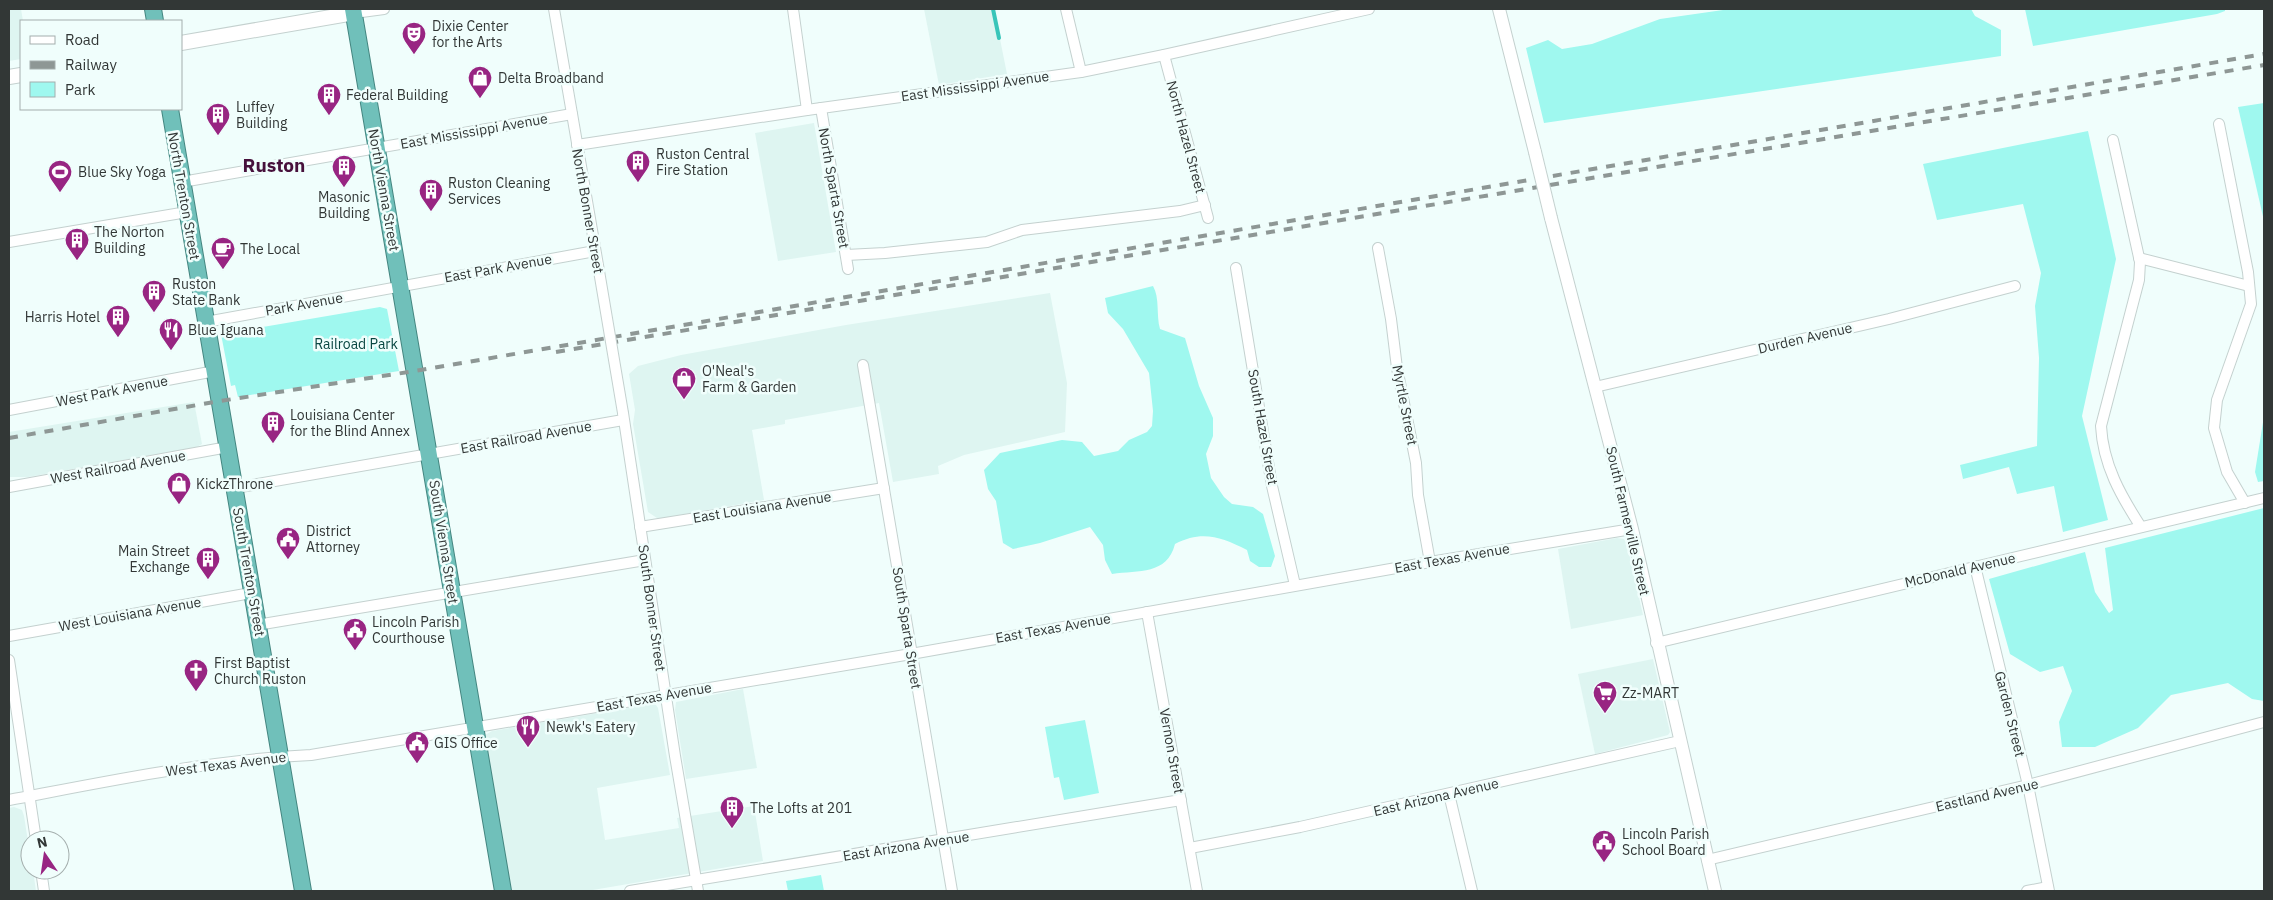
<svg xmlns="http://www.w3.org/2000/svg" width="2273" height="900" font-family="'IBM Plex Sans',sans-serif">
  <style>
    .built { fill: #def5f1 }
    .green { fill: #9ff8ef }
    .lines { fill: none; stroke-linecap: round; stroke-linejoin: round }
    .stream { stroke: #38c5b9; stroke-width: 4 }
    .minor-casing { stroke: #c4d1cf; stroke-width: 12 }
    .tertiary-casing { stroke: #c4d1cf; stroke-width: 14 }
    .secondary-casing { stroke: #c4d1cf; stroke-width: 16 }
    .trunk-casing { stroke: #448680; stroke-width: 18 }
    .minor { stroke: #fff; stroke-width: 10 }
    .tertiary { stroke: #fff; stroke-width: 12 }
    .secondary { stroke: #fff; stroke-width: 14 }
    .trunk { stroke: #70c0ba; stroke-width: 16 }
    .rail { stroke: #8e9795; stroke-width: 4; stroke-dasharray: 9 9; stroke-linecap: butt }
    .minor-bridge-casing { stroke: #c4d1cf; stroke-width: 12; stroke-linecap: butt }
    .tertiary-bridge-casing { stroke: #c4d1cf; stroke-width: 14; stroke-linecap: butt }
    .minor-bridge { stroke: #fff; stroke-width: 10 }
    .tertiary-bridge { stroke: #fff; stroke-width: 12 }
    .labels { text-anchor: middle; dominant-baseline: central; stroke-width: 5; stroke-linejoin: round; paint-order: stroke }
    .poi-label { font-size: 14px; fill: #323736; stroke: #f0fefc; text-anchor: start }
    .street-label { font-size: 14px; fill: #323736; stroke: #f0fefc }
    .park-label { font-size: 14px; fill: #094742; stroke: #f0fefc }
    .district-label { font-size: 19px; font-weight: bold; fill: #47113c; stroke: #f0fefc }
  </style>
  <rect width="100%" height="100%" fill="#f0fefc"/>
  <g class="built">
    <path d="M9,9H21L23,21H21V59L9,61Z"/>
    <path d="M924,9H994L1007,74L939,85Z"/>
    <path d="M814,123L836,252L778,261L755,133Z"/>
    <path d="M1050,293L1067,383L1065,432L964,455L938,466L939,474L893,482L879,403L785,420V424L752,430L764,500L662,518H657L648,512L633,424L635,410L629,374L638,366L681,355L846,325Z"/>
    <path d="M194,402L202,444L197,447L28,477H9V432Z"/>
    <path d="M1617,538L1624,539L1627,544L1643,615L1571,629L1558,549Z"/>
    <path d="M1653,659L1670,732L1668,735L1595,754L1578,674Z"/>
    <path d="M743,689L757,768L686,779L675,710L676,702Z"/>
    <path d="M652,704L656,705L658,708L670,775L597,788L605,840L679,828L677,818L754,806L763,861L587,891H511L485,735L492,731Z"/>
    <path d="M14,807L22,810L24,816L30,854V870H33L36,891H9V808Z"/>
  </g>
  <g class="green">
    <path d="M1730,9H1971L1975,16L2001,30V56L1544,123L1526,48L1548,40L1562,49L1592,44L1660,19Z"/>
    <path d="M2025,9H2225V11L2217,14L2033,46Z"/>
    <path d="M2264,103V221L2238,107Z"/>
    <path d="M2088,131L2116,259L2082,416L2108,520L2063,532L2054,486L2017,494L2009,467L1963,479L1960,465L2037,446L2039,358L2035,306L2041,273L2023,204L1937,220L1923,164Z"/>
    <path d="M1153,286C1160,298 1156,315 1160,329L1185,338L1199,386L1213,418V436L1206,454L1211,478L1224,497L1232,504L1253,507L1263,514L1275,556L1271,567H1259L1250,561L1247,550C1221,537 1202,530 1175,544C1167,575 1139,570 1112,574L1105,560L1103,545L1090,527L1040,543L1013,549L1003,543L996,501L988,489L984,470L1000,453L1062,440L1082,442L1094,456L1118,451L1129,440L1147,432L1152,426L1153,411L1149,373L1123,329L1108,313L1105,298Z"/>
    <path d="M380,307L387,309L399,371L238,397L235,385L231,386L221,334Z"/>
    <path d="M2264,416V481L2258,482L2255,472Z"/>
    <path d="M2264,508V701L2252,699L2228,683L2171,695L2138,728L2095,747H2062L2059,722L2072,691L2063,666L2040,672L2010,654L1989,579L2085,552L2095,592L2109,613L2113,610L2105,548Z"/>
    <path d="M1085,720L1099,793L1064,800L1059,777L1054,778L1045,727Z"/>
    <path d="M821,875L824,891H788L786,881Z"/>
  </g>
  <g class="lines">
    <path class="stream" d="M993,9L999,38"/>
    <defs>
      <g id="minor">
        <path d="M554,9L598,265"/>
        <path d="M793,9L807,110"/>
        <path d="M1066,9L1081,72"/>
        <path d="M354,13L384,9"/>
        <path d="M1164,55L1208,218"/>
        <path d="M821,108L848,269"/>
        <path d="M2219,124L2248,272L2251,304L2217,400L2214,428L2227,472L2245,503"/>
        <path d="M2113,140L2140,262L2139,280L2101,426C2103,465 2121,496 2141,527"/>
        <path d="M577,145L807,110L1081,72L1164,55L1369,9"/>
        <path d="M182,182L572,114"/>
        <path d="M9,242L187,212"/>
        <path d="M1378,248L1391,319L1397,368L1416,463L1418,495L1430,562"/>
        <path d="M846,255L885,253L987,242L1022,230L1180,211L1205,205"/>
        <path d="M2139,258L2249,286"/>
        <path d="M1236,268L1272,486L1295,585"/>
        <path d="M206,322L595,251"/>
        <path d="M863,365L952,891"/>
        <path d="M1595,387L1889,319L2015,286"/>
        <path d="M9,410L215,371"/>
        <path d="M623,413L675,756L698,891"/>
        <path d="M9,487L228,447"/>
        <path d="M235,488L623,420"/>
        <path d="M640,527L884,488"/>
        <path d="M1975,566L2028,785L2049,891"/>
        <path d="M1147,612L1197,891"/>
        <path d="M257,625L645,560"/>
        <path d="M9,636L251,593"/>
        <path d="M1656,643L2264,498"/>
        <path d="M9,660L36,840"/>
        <path d="M1449,794L1472,891"/>
        <path d="M9,800C109,781 209,760 311,755L911,654L1430,562L1632,529"/>
        <path d="M1190,848L1300,827L1680,741"/>
        <path d="M1707,860L2028,785L2264,722"/>
        <path d="M41,870L44,891"/>
        <path d="M630,891L1181,800"/>
        <path d="M2027,891L2048,887"/>
      </g>
      <g id="tertiary">
        <path d="M1499,9L1535,152"/>
        <path d="M1551,218L1632,529L1715,891"/>
      </g>
      <g id="secondary">
        <path d="M181,43L354,13"/>
        <path d="M9,77L21,75"/>
      </g>
      <g id="trunk">
        <path d="M153,9L155,21"/>
        <path d="M353,9L503,891"/>
        <path d="M170,109L303,891"/>
      </g>
    </defs>
    <use href="#minor" class="minor-casing"/>
    <use href="#tertiary" class="tertiary-casing"/>
    <use href="#secondary" class="secondary-casing"/>
    <use href="#trunk" class="trunk-casing"/>
    <use href="#minor" class="minor"/>
    <use href="#tertiary" class="tertiary"/>
    <use href="#secondary" class="secondary"/>
    <use href="#trunk" class="trunk"/>
    <g class="rail">
      <path d="M556,352L2264,65"/>
      <path d="M9,438L220,401L415,371L2264,54"/>
    </g>
    <defs>
      <path id="minor-bridge" d="M598,265L623,413"/>
      <path id="tertiary-bridge" d="M1535,152L1551,218"/>
    </defs>
    <use href="#minor-bridge" class="minor-bridge-casing"/>
    <use href="#tertiary-bridge" class="tertiary-bridge-casing"/>
    <use href="#minor-bridge" class="minor-bridge"/>
    <use href="#tertiary-bridge" class="tertiary-bridge"/>
  </g>
  <defs>
    <symbol id="theatre-pin" viewBox="-11 -11 22 30"><path d="M0 17L-7.5 6A9.5 9.5 0 1 1 7.5 6Z" fill="#982582" stroke="#f0fefc"/><path d="M-5-5.5Q0-4 5-5.5V0Q5 5 0 6Q-5 5-5 0ZM-3.3-2.5H-1v1.5H-3.3ZM1-2.5H3.3v1.5H1ZM-2.8 1Q0 5.5 2.8 1Z" fill="#fff"/></symbol>
    <symbol id="shop-pin" viewBox="-11 -11 22 30"><path d="M0 17L-7.5 6A9.5 9.5 0 1 1 7.5 6Z" fill="#982582" stroke="#f0fefc"/><path d="M-5-2.5h2.3a2.7 3.5 0 0 1 5.4 0H5L5.5 6h-11ZM-1.5-2.5h3a1.5 2.3 0 0 0-3 0Z" fill="#fff"/></symbol>
    <symbol id="building-pin" viewBox="-11 -11 22 30"><path d="M0 17L-7.5 6A9.5 9.5 0 1 1 7.5 6Z" fill="#982582" stroke="#f0fefc"/><path d="M-4-6H4V6H1V3H-1V6H-4ZM-2.5-4.3h1.7v1.8h-1.7ZM.8-4.3h1.7v1.8H.8ZM-2.5-1h1.7V.8h-1.7ZM.8-1h1.7V.8H.8Z" fill="#fff"/></symbol>
    <symbol id="stadium-pin" viewBox="-11 -11 22 30"><path d="M0 17L-7.5 6A9.5 9.5 0 1 1 7.5 6Z" fill="#982582" stroke="#f0fefc"/><path d="M0-5a6.5 5 0 1 0 0 10a6.5 5 0 1 0 0-10ZM-3.5-1.8h7v3.6h-7Z" fill="#fff"/></symbol>
    <symbol id="cafe-pin" viewBox="-11 -11 22 30"><path d="M0 17L-7.5 6A9.5 9.5 0 1 1 7.5 6Z" fill="#982582" stroke="#f0fefc"/><path d="M-5.5-4.5H6V0H3Q3 3.5 0 3.5H-2.5Q-5.5 3.5-5.5 0ZM3-3.2v2h1.7v-2ZM-6 4.5H4V6H-6Z" fill="#fff"/></symbol>
    <symbol id="restaurant-pin" viewBox="-11 -11 22 30"><path d="M0 17L-7.5 6A9.5 9.5 0 1 1 7.5 6Z" fill="#982582" stroke="#f0fefc"/><path d="M-5-6h1v4h1v-4h1v4h1v-4h1v5L-1.5 .5V6h-2V.5L-5-1ZM5-6V6H3V1.5H1.5Q1.5-4 5-6Z" fill="#fff"/></symbol>
    <symbol id="civic-pin" viewBox="-11 -11 22 30"><path d="M0 17L-7.5 6A9.5 9.5 0 1 1 7.5 6Z" fill="#982582" stroke="#f0fefc"/><path d="M-.6-6.5H3V-4.5H.6V-3L4-1V1h2V6H-6V1h2V-1L-.6-3ZM-1.2 2.5V6h2.4V2.5Z" fill="#fff"/></symbol>
    <symbol id="church-pin" viewBox="-11 -11 22 30"><path d="M0 17L-7.5 6A9.5 9.5 0 1 1 7.5 6Z" fill="#982582" stroke="#f0fefc"/><path d="M-1.2-6h2.4v3.5h3.3v2.4h-3.3V6h-2.4V-.1h-3.3v-2.4h3.3Z" fill="#fff"/></symbol>
    <symbol id="supermarket-pin" viewBox="-11 -11 22 30"><path d="M0 17L-7.5 6A9.5 9.5 0 1 1 7.5 6Z" fill="#982582" stroke="#f0fefc"/><path d="M-6-5.5h2.5l.6 2H6L4.5 2H-2.5L-4.4-4H-6ZM-1.5 3.2a1.3 1.3 0 1 0 .1 0ZM3 3.2a1.3 1.3 0 1 0 .1 0Z" fill="#fff"/></symbol>
  </defs>
  <g fill-rule="evenodd">
    <use href="#theatre-pin" x="400" y="20" width="28" height="38"/>
    <use href="#shop-pin" x="466" y="64" width="28" height="38"/>
    <use href="#building-pin" x="315" y="81" width="28" height="38"/>
    <use href="#building-pin" x="204" y="101" width="28" height="38"/>
    <use href="#building-pin" x="624" y="148" width="28" height="38"/>
    <use href="#building-pin" x="330" y="153" width="28" height="38"/>
    <use href="#stadium-pin" x="46" y="158" width="28" height="38"/>
    <use href="#building-pin" x="417" y="177" width="28" height="38"/>
    <use href="#building-pin" x="63" y="226" width="28" height="38"/>
    <use href="#cafe-pin" x="209" y="235" width="28" height="38"/>
    <use href="#building-pin" x="140" y="278" width="28" height="38"/>
    <use href="#building-pin" x="104" y="303" width="28" height="38"/>
    <use href="#restaurant-pin" x="157" y="316" width="28" height="38"/>
    <use href="#shop-pin" x="670" y="365" width="28" height="38"/>
    <use href="#building-pin" x="259" y="409" width="28" height="38"/>
    <use href="#shop-pin" x="165" y="470" width="28" height="38"/>
    <use href="#civic-pin" x="274" y="525" width="28" height="38"/>
    <use href="#building-pin" x="194" y="545" width="28" height="38"/>
    <use href="#civic-pin" x="341" y="616" width="28" height="38"/>
    <use href="#church-pin" x="182" y="657" width="28" height="38"/>
    <use href="#supermarket-pin" x="1591" y="679" width="28" height="38"/>
    <use href="#restaurant-pin" x="514" y="713" width="28" height="38"/>
    <use href="#civic-pin" x="403" y="729" width="28" height="38"/>
    <use href="#building-pin" x="718" y="794" width="28" height="38"/>
    <use href="#civic-pin" x="1590" y="828" width="28" height="38"/>
  </g>
  <g class="labels">
    <g class="poi-label">
      <text x="432" y="26">Dixie Center<tspan x="432" dy="16">for the Arts</tspan></text>
      <text x="498" y="78">Delta Broadband</text>
      <text x="346" y="95">Federal Building</text>
      <text x="236" y="107">Luffey<tspan x="236" dy="16">Building</tspan></text>
      <text x="656" y="154">Ruston Central<tspan x="656" dy="16">Fire Station</tspan></text>
      <text x="78" y="172">Blue Sky Yoga</text>
      <text x="448" y="183">Ruston Cleaning<tspan x="448" dy="16">Services</tspan></text>
      <text x="344" y="197" text-anchor="middle">Masonic<tspan x="344" dy="16">Building</tspan></text>
      <text x="94" y="232">The Norton<tspan x="94" dy="16">Building</tspan></text>
      <text x="240" y="249">The Local</text>
      <text x="172" y="284">Ruston<tspan x="172" dy="16">State Bank</tspan></text>
      <text x="100" y="317" text-anchor="end">Harris Hotel</text>
      <text x="188" y="330">Blue Iguana</text>
      <text x="702" y="371">O'Neal's<tspan x="702" dy="16">Farm &amp; Garden</tspan></text>
      <text x="290" y="415">Louisiana Center<tspan x="290" dy="16">for the Blind Annex</tspan></text>
      <text x="196" y="484">KickzThrone</text>
      <text x="306" y="531">District<tspan x="306" dy="16">Attorney</tspan></text>
      <text x="190" y="551" text-anchor="end">Main Street<tspan x="190" dy="16">Exchange</tspan></text>
      <text x="372" y="622">Lincoln Parish<tspan x="372" dy="16">Courthouse</tspan></text>
      <text x="214" y="663">First Baptist<tspan x="214" dy="16">Church Ruston</tspan></text>
      <text x="1622" y="693">Zz-MART</text>
      <text x="546" y="727">Newk's Eatery</text>
      <text x="434" y="743">GIS Office</text>
      <text x="750" y="808">The Lofts at 201</text>
      <text x="1622" y="834">Lincoln Parish<tspan x="1622" dy="16">School Board</tspan></text>
    </g>
    <g class="street-label">
      <text transform="translate(975 86) rotate(-8)">East Mississippi Avenue</text>
      <text transform="translate(474 131) rotate(-10)">East Mississippi Avenue</text>
      <text transform="translate(1186 137) rotate(75)">North Hazel Street</text>
      <text transform="translate(834 188) rotate(80)">North Sparta Street</text>
      <text transform="translate(384 190) rotate(80)">North Vienna Street</text>
      <text transform="translate(184 196) rotate(80)">North Trenton Street</text>
      <text transform="translate(588 211) rotate(80)">North Bonner Street</text>
      <text transform="translate(498 268) rotate(-10)">East Park Avenue</text>
      <text transform="translate(304 304) rotate(-10)">Park Avenue</text>
      <text transform="translate(1805 338) rotate(-13)">Durden Avenue</text>
      <text transform="translate(112 391) rotate(-11)">West Park Avenue</text>
      <text transform="translate(1405 405) rotate(79)">Myrtle Street</text>
      <text transform="translate(1263 427) rotate(80)">South Hazel Street</text>
      <text transform="translate(526 437) rotate(-10)">East Railroad Avenue</text>
      <text transform="translate(118 467) rotate(-10)">West Railroad Avenue</text>
      <text transform="translate(762 507) rotate(-9)">East Louisiana Avenue</text>
      <text transform="translate(1628 521) rotate(77)">South Farmerville Street</text>
      <text transform="translate(444 542) rotate(81)">South Vienna Street</text>
      <text transform="translate(1452 558) rotate(-10)">East Texas Avenue</text>
      <text transform="translate(1960 570) rotate(-13)">McDonald Avenue</text>
      <text transform="translate(249 572) rotate(80)">South Trenton Street</text>
      <text transform="translate(652 608) rotate(82)">South Bonner Street</text>
      <text transform="translate(130 614) rotate(-10)">West Louisiana Avenue</text>
      <text transform="translate(907 628) rotate(81)">South Sparta Street</text>
      <text transform="translate(1053 628) rotate(-10)">East Texas Avenue</text>
      <text transform="translate(654 697) rotate(-10)">East Texas Avenue</text>
      <text transform="translate(2010 714) rotate(76)">Garden Street</text>
      <text transform="translate(1172 751) rotate(80)">Vernon Street</text>
      <text transform="translate(226 764) rotate(-7)">West Texas Avenue</text>
      <text transform="translate(1987 795) rotate(-13)">Eastland Avenue</text>
      <text transform="translate(1436 797) rotate(-13)">East Arizona Avenue</text>
      <text transform="translate(906 846) rotate(-9)">East Arizona Avenue</text>
    </g>
    <g class="park-label">
      <text x="356" y="344">Railroad Park</text>
    </g>
    <g class="district-label">
      <text x="274" y="165">Ruston</text>
    </g>
  </g>
  <rect width="2273" height="900" fill="none" stroke="#323736" stroke-width="20"/>
  <rect x="20" y="20" width="162" height="90" fill="#f0fefc" stroke="#a4aead"/>
  <rect x="30" y="36" width="25" height="8" fill="#ffffff" stroke="#a4aead"/>
  <text x="65" y="45" font-size="15" fill="#323736">Road</text>
  <rect x="30" y="61" width="25" height="8" fill="#8e9795" stroke="#a4aead"/>
  <text x="65" y="70" font-size="15" fill="#323736">Railway</text>
  <rect x="30" y="82" width="25" height="15" fill="#9ff8ef" stroke="#a4aead"/>
  <text x="65" y="95" font-size="15" fill="#323736">Park</text>
  <g transform="translate(45 855) rotate(347)"><circle r="24" fill="#f0fefc" stroke="#a4aead"/>
  <path d="M0-4L9 19L0 12L-9 19Z" fill="#982582"/>
  <text y="-8" font-size="14" font-weight="bold" text-anchor="middle" fill="#323736">N</text>
  </g>
</svg>
